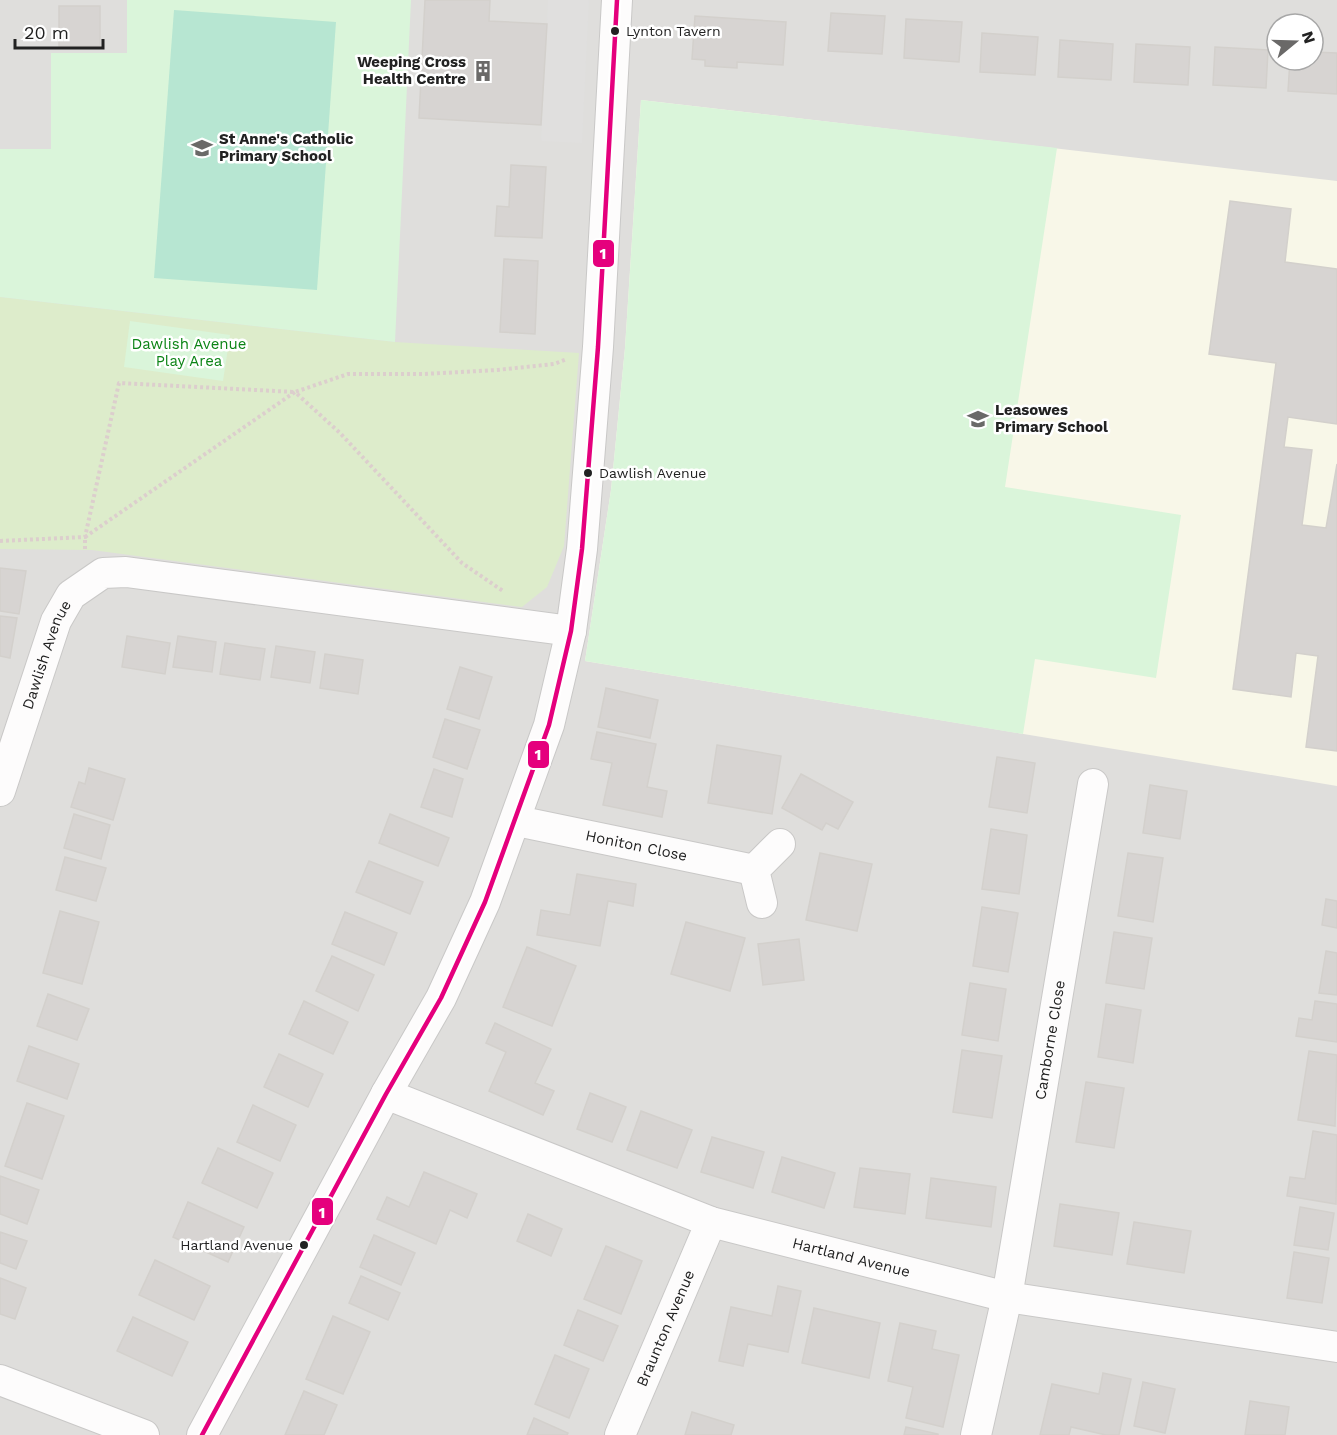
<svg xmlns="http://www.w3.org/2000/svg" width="1337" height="1435" font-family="'Work Sans',sans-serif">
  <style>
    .residential { fill: #dfdedc; fill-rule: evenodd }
    .education { fill: #f8f7e8 }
    .grass { fill: #ddeccb }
    .park { fill: #daf5da }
    .pitch { fill: #b7e6d2 }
    .parking { fill: #e0dfde }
    .building { fill: #d7d4d2; stroke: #d3d0cc; stroke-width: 1.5 }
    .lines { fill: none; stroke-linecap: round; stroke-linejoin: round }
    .street-casing { stroke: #c9c8c7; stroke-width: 32 }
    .path { stroke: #dccecd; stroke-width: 4; stroke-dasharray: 3 3; stroke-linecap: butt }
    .street { stroke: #fdfcfc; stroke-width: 30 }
    .bus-1-casing { stroke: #fff; stroke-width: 9 }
    .bus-1 { stroke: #e5007d; stroke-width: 4.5 }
    .bus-dot { fill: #222; stroke: #fff; stroke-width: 2 }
    .labels { text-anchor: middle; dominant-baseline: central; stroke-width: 5; stroke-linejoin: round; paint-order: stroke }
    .bus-label { font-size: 14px; fill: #222; stroke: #fff; text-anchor: start }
    .poi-label { font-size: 15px; font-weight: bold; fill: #222; stroke: #fff; text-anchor: start }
    .park-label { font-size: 15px; fill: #0c8416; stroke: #fff }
    .street-label { font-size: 15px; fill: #222; stroke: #fff }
    .line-badge { stroke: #fff; stroke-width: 2 }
    .badge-label { font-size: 16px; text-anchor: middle; font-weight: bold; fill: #fff }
  </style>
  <rect width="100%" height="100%" fill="#f0eeeb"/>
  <path class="residential" d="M0,0H1337V1435H0ZM1277,24H1313V60H1277Z"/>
  <path class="education" d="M641,100L1337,181V786L585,661L611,490L625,348Z"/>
  <path class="grass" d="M0,297L395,342L579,353L564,546L547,587L522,607L92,550L0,549Z"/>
  <g class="park">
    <path d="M127,0H411L395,342L0,297V149H51V53H127Z"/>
    <path d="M641,100L1057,148L1005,487L1181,515L1156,678L1035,659L1023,734L585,661L611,490L625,348Z"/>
    <path d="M130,321L230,335L223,381L124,367Z"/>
  </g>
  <path class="pitch" d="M174,10L336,22L317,290L154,278Z"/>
  <path class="parking" d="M548,0H589L582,143L541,141Z"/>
  <g class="building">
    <path d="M425,0H490L489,21L547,24L541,125L419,118Z"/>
    <rect x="59" y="6" width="41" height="40"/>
    <path d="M831,13L885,16L882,54L828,51Z"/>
    <path d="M695,16L786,22L783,65L737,62V68L705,66V60L692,59Z"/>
    <path d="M906,19L962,22L959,62L904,58Z"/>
    <path d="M982,33L1038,37L1035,75L980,72Z"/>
    <path d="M1060,40L1113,44L1111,80L1058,77Z"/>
    <path d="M1136,44L1190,47L1188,85L1134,82Z"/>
    <path d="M1215,47L1268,50L1266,88L1213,85Z"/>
    <path d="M1313,52L1337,53V94L1288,91L1290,60H1313Z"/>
    <path d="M511,165L546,167L542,238L495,236L497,206L509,207Z"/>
    <path d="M1230,201L1291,209L1285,262L1337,269V424L1288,417L1284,447L1312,450L1302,525L1326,528L1337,464V751L1306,747L1318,656L1296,653L1291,697L1233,689L1276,363L1209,354Z"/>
    <path d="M504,259L538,261L535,334L500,332Z"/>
    <path d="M0,568L26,571L19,614L0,611Z"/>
    <path d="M0,616L17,618L10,658L0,656Z"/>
    <path d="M127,636L170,643L165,674L122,667Z"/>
    <path d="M178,636L216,642L212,672L173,667Z"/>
    <path d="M225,643L265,649L260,680L220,674Z"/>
    <path d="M276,646L315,652L310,683L271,677Z"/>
    <path d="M325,654L363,660L358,694L320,688Z"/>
    <path d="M460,667L492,677L479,719L447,709Z"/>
    <path d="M606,688L658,700L650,738L598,727Z"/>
    <path d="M445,719L480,730L467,769L433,757Z"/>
    <path d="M597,732L656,744L647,787L667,791L662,817L603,805L612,763L591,759Z"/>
    <path d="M717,745L781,756L772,814L708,803Z"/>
    <path d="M997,757L1035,763L1027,813L989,807Z"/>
    <path d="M89,768L125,779L113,820L71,807L79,782L85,784Z"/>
    <path d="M434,769L463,779L452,817L421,807Z"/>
    <path d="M801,774L853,802L838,829L826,823L822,830L782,808Z"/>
    <path d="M1150,785L1187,791L1180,839L1143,833Z"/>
    <path d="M74,814L110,825L101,859L64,848Z"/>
    <path d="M390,814L449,838L438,866L379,843Z"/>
    <path d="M991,829L1027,835L1019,894L982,889Z"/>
    <path d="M820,853L872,864L857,931L806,920Z"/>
    <path d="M1128,853L1163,858L1153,922L1118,916Z"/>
    <path d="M65,857L106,868L96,901L56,890Z"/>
    <path d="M369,861L423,882L410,914L356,892Z"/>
    <path d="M577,874L636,884L633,906L608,901L600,946L537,935L541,910L570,915Z"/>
    <path d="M1326,899L1337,901V928L1322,925Z"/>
    <path d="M982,907L1018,913L1008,972L973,966Z"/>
    <path d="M60,911L99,922L82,984L43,973Z"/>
    <path d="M345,912L397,933L384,965L332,944Z"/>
    <path d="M686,922L745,938L730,991L671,974Z"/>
    <path d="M1114,932L1152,938L1144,989L1106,983Z"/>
    <path d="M799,939L804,980L763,985L758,944Z"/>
    <path d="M527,947L576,966L552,1026L503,1007Z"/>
    <path d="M1326,951L1337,953V995L1319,993Z"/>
    <path d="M332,956L374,975L358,1011L316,991Z"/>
    <path d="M970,983L1006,989L998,1041L962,1035Z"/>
    <path d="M48,994L89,1009L77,1040L37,1026Z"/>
    <path d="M304,1001L348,1022L333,1054L289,1034Z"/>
    <path d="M1315,1001L1337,1004V1042L1296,1036L1299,1018L1312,1020Z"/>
    <path d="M1106,1004L1141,1010L1133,1063L1098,1057Z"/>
    <path d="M495,1023L551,1049L535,1083L554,1091L543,1115L489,1091L506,1052L486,1043Z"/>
    <path d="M29,1046L79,1064L67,1099L17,1081Z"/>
    <path d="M962,1050L1002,1056L992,1118L953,1112Z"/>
    <path d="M1309,1051L1337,1055L1335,1126L1298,1120Z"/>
    <path d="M279,1054L323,1074L308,1107L264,1087Z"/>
    <path d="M1086,1082L1124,1088L1114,1148L1076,1142Z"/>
    <path d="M590,1093L626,1107L612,1142L577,1129Z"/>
    <path d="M27,1103L64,1116L42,1179L5,1166Z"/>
    <path d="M253,1105L296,1125L280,1161L237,1142Z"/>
    <path d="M641,1111L692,1130L677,1168L627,1150Z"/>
    <path d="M1313,1131L1337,1135L1336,1204L1287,1196L1290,1177L1305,1179Z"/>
    <path d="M712,1137L764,1152L753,1188L701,1172Z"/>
    <path d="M218,1148L273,1173L257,1208L202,1183Z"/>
    <path d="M782,1157L835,1173L824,1208L772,1192Z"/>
    <path d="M860,1168L910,1174L905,1214L854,1207Z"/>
    <path d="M424,1172L477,1194L467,1218L450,1210L436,1244L377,1219L387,1197L409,1207Z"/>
    <path d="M0,1176L39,1190L27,1224L0,1214Z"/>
    <path d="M931,1178L996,1187L991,1227L926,1218Z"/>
    <path d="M188,1202L244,1227L228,1262L173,1237Z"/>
    <path d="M1060,1204L1119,1213L1112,1255L1054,1246Z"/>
    <path d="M1300,1207L1334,1213L1328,1250L1294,1245Z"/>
    <path d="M528,1214L562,1229L551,1256L517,1241Z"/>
    <path d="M1134,1222L1191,1231L1184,1273L1127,1264Z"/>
    <path d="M0,1232L27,1241L16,1269L0,1263Z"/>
    <path d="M374,1235L415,1253L401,1285L360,1267Z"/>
    <path d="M606,1246L642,1261L621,1314L584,1299Z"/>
    <path d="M1294,1252L1329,1258L1322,1303L1287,1298Z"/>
    <path d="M155,1260L210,1286L194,1320L139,1295Z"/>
    <path d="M361,1276L400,1293L388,1320L349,1303Z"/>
    <path d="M0,1278L26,1288L15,1319L0,1314Z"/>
    <path d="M778,1286L801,1291L788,1352L748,1344L743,1366L719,1361L731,1307L772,1316Z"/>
    <path d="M814,1308L880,1323L869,1378L802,1363Z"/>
    <path d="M578,1310L618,1326L603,1361L564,1345Z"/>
    <path d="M333,1316L370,1332L343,1394L306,1379Z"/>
    <path d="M133,1317L188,1342L172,1376L117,1351Z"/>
    <path d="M900,1323L936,1331L932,1349L959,1355L943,1427L906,1418L913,1387L888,1381Z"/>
    <path d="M555,1355L589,1369L569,1418L535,1404Z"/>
    <path d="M1103,1373L1131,1379L1119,1435H1106L1071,1427L1069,1435H1040L1052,1384L1099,1394Z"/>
    <path d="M1143,1382L1175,1389L1165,1433L1134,1426Z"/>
    <path d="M304,1391L337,1405L324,1435H285Z"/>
    <path d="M1250,1401L1289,1407L1285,1435H1245Z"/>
    <path d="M692,1412L734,1425L731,1435H685Z"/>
    <path d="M534,1418L568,1433L567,1435H527Z"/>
    <path d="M906,1427L938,1434V1435H904Z"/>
  </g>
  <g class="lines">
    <defs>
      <g id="street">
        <path id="s1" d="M0,791L56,621L71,595L103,573L126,572L571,631"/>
        <path id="s2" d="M517,821L754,870"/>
        <path d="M762,903L754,870L780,844"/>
        <path id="s3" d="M386,1094L711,1222L1007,1297L1337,1347"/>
        <path d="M0,1380L144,1435"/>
        <path d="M202,1435L386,1094L441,998L485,902L549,725L571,631L582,549L598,347L617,0"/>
        <path id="s4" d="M620,1435L711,1222"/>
        <path id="s5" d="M976,1435L1007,1297L1093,784"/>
      </g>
    </defs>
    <use href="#street" class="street-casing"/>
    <g class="path">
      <path d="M0,541L85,537L119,383L295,392L348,374H424L497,370L554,364L567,359"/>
      <path d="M85,549V537L295,392L340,433L462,563L503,591"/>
    </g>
    <use href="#street" class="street"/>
    <defs>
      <path id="bus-1" d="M202,1435L386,1094L441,998L485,902L549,725L571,631L582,549L598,347L617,0"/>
    </defs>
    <use href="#bus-1" class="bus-1-casing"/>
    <use href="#bus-1" class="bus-1"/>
  </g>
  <defs>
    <symbol id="building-bare" viewBox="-9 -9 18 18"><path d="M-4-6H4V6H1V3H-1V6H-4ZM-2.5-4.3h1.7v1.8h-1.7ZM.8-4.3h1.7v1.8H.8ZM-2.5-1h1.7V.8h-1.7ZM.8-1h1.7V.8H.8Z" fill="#6a6968" stroke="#fff" stroke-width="2.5" paint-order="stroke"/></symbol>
    <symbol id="school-bare" viewBox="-9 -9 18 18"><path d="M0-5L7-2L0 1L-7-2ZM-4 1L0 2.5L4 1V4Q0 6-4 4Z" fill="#6a6968" stroke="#fff" stroke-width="2.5" paint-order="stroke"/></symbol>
  </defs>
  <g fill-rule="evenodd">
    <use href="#building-bare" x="468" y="56" width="30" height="30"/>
    <use href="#school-bare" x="187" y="133" width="30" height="30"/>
    <use href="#school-bare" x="963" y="404" width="30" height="30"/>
  </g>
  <g class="bus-dot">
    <circle cx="615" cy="31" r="5"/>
    <circle cx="588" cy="473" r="5"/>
    <circle cx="304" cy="1245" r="5"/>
  </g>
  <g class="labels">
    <g class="bus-label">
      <text x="626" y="31">Lynton Tavern</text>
      <text x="599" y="473">Dawlish Avenue</text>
      <text x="293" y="1245" text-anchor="end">Hartland Avenue</text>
    </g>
    <g class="poi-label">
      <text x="466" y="62" text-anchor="end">Weeping Cross<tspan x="466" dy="17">Health Centre</tspan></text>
      <text x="219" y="139">St Anne's Catholic<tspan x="219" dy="17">Primary School</tspan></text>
      <text x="995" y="410">Leasowes<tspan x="995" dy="17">Primary School</tspan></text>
    </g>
    <g class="park-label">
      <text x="189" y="344">Dawlish Avenue<tspan x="189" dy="17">Play Area</tspan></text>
    </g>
    <g class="street-label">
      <text stroke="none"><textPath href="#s1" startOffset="144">Dawlish Avenue</textPath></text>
      <text stroke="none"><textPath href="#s2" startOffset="122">Honiton Close</textPath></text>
      <text stroke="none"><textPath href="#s5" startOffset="402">Camborne Close</textPath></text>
      <text stroke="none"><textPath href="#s3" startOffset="494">Hartland Avenue</textPath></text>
      <text stroke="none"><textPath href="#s4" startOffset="116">Braunton Avenue</textPath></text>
    </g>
  </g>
  <g class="line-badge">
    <rect x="592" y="239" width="23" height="29" rx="6" fill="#e5007d"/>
    <rect x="527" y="740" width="23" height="29" rx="6" fill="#e5007d"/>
    <rect x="311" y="1197" width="23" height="29" rx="6" fill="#e5007d"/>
  </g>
  <g class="badge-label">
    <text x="603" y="259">1</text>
    <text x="538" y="760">1</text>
    <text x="322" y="1218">1</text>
  </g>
  <g transform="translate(1295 42) rotate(71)"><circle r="28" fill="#ffffff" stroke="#a7a7a7" stroke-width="1.5"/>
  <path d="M0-4.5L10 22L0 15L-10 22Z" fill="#6a6968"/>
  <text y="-9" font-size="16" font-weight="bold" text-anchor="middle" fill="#222222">N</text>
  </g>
  <path d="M15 39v9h88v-9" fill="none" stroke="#222222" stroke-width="3"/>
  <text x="24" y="39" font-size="18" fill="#222222" stroke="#ffffff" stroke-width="4.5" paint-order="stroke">20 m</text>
</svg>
